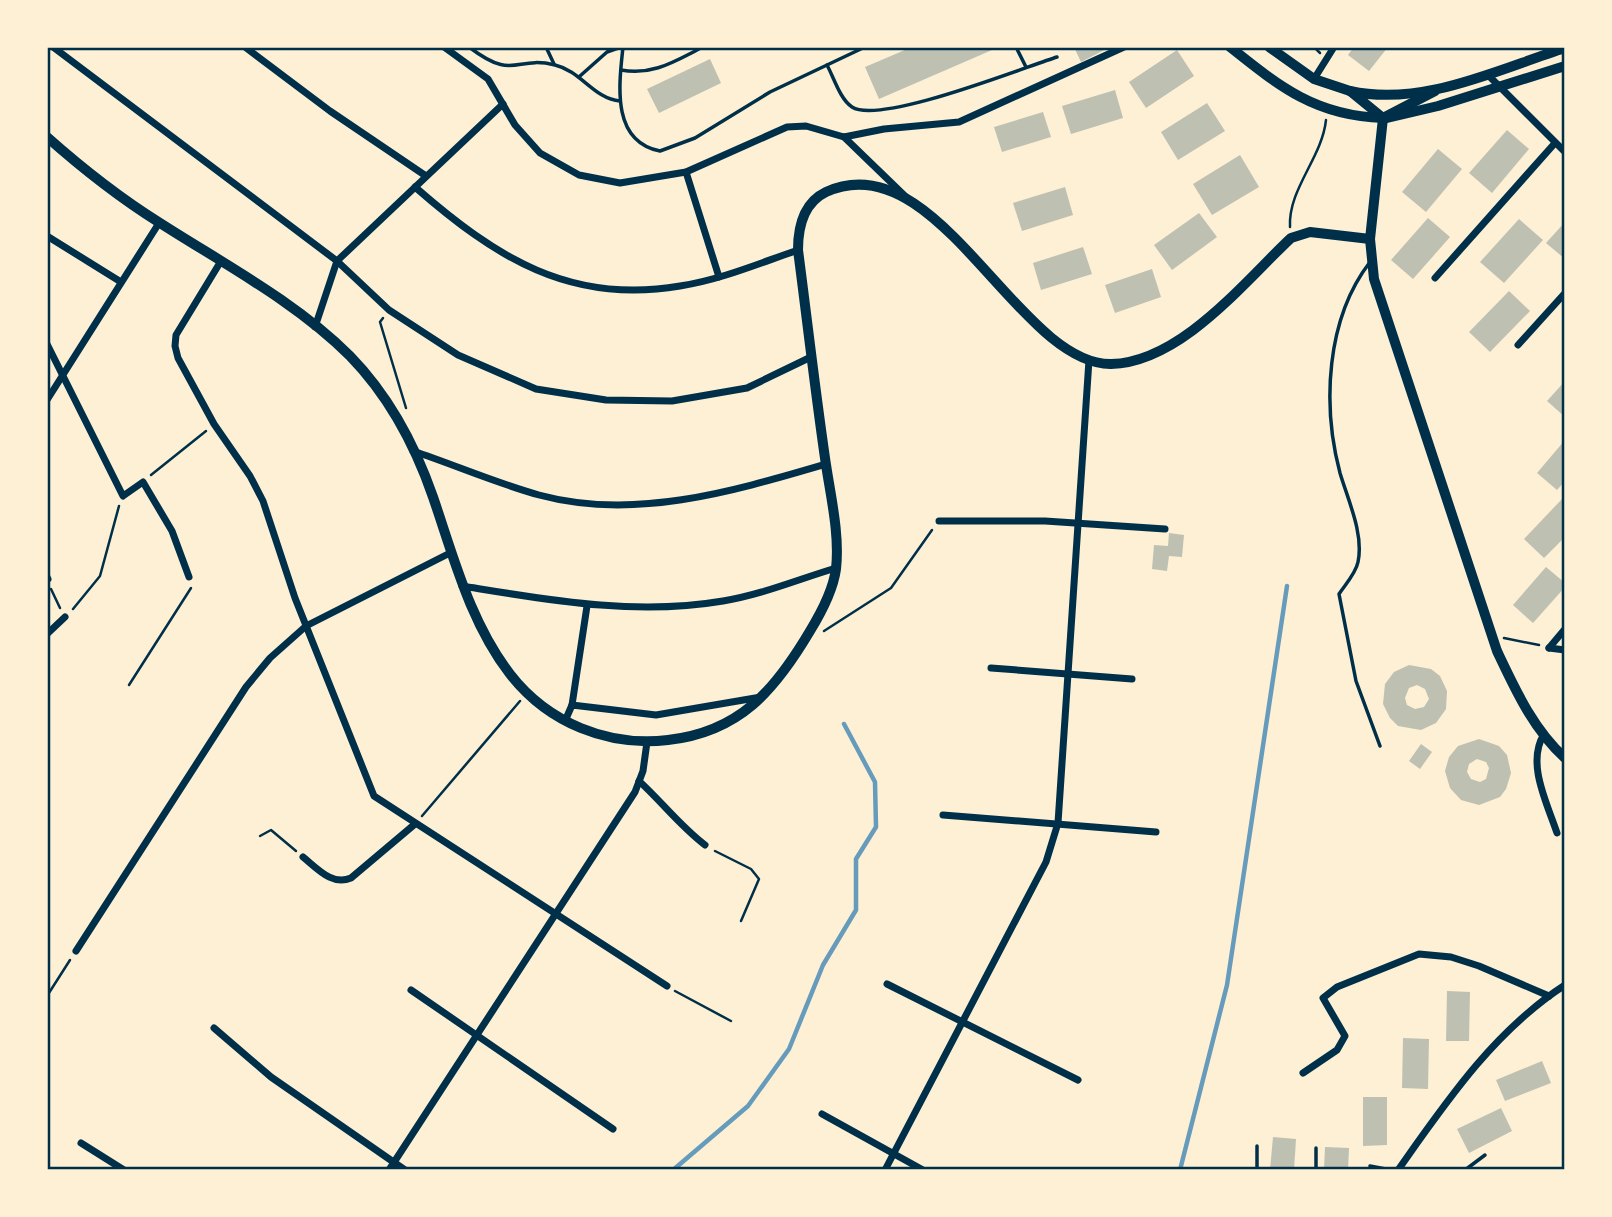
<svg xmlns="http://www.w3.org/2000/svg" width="1612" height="1217" font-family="'Archivo Narrow',sans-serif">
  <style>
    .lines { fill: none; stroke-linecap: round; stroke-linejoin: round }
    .stream { stroke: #669bbc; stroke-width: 4.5 }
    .building { fill: #bec0b2; fill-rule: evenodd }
    .path { stroke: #003049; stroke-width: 2.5 }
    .service { stroke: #003049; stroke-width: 3.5 }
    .minor { stroke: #003049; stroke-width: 7 }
    .tertiary { stroke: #003049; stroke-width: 10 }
    .secondary { stroke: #003049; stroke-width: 10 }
    .neatline { fill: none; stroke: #003049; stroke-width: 2.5 }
  </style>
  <rect width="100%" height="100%" fill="#fdf0d5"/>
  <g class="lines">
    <g class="stream">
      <path d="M673,1170L748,1106L789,1049L823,965L856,910V859L876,827L875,782L844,724"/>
      <path d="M1180,1170L1227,985L1287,586"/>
    </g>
  </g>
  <g class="building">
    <path d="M912,47H999L879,99L865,67Z"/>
    <path d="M1074,47H1110L1081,62Z"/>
    <path d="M1354,47H1388L1369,71L1348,55Z"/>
    <path d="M1177,50L1194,76L1146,108L1129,82Z"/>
    <path d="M710,59L721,83L659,113L647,89Z"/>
    <path d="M1115,90L1123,118L1071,134L1062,106Z"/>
    <path d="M1207,103L1225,131L1178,160L1161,132Z"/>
    <path d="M1043,112L1051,137L1002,152L994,127Z"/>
    <path d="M1507,130L1529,149L1492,193L1469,173Z"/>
    <path d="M1438,149L1462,169L1426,212L1402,192Z"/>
    <path d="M1240,155L1259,187L1212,215L1193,184Z"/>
    <path d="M1065,187L1073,215L1022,231L1013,203Z"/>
    <path d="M1199,213L1217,237L1172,270L1154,245Z"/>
    <path d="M1428,218L1450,237L1413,279L1391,260Z"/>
    <path d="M1519,219L1543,240L1504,283L1480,262Z"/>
    <path d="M1565,222V259L1546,243Z"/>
    <path d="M1083,247L1092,274L1041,290L1033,263Z"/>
    <path d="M1152,269L1161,297L1115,313L1105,285Z"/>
    <path d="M1509,291L1530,311L1490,352L1469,332Z"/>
    <path d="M1565,381V417L1547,401Z"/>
    <path d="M1565,440V481L1557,490L1537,473Z"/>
    <path d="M1562,499L1565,501V537L1544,558L1524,539Z"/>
    <path d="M1169,533L1184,535L1182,557L1169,556L1167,571L1152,569L1154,545L1168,546Z"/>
    <path d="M1546,567L1565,583V587L1533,623L1513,605Z"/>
    <path d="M1409,665L1431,669L1440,676L1447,691L1446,709L1436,723L1421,730L1398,726L1390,718L1383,704L1385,684L1394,672ZM1417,685L1425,689L1429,699L1424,707L1415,709L1407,705L1405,698L1409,688Z"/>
    <path d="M1479,739L1499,746L1507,755L1511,773L1506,789L1500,797L1479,805L1461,800L1450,788L1445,771L1449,757L1458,746ZM1477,759L1486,762L1489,768L1486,779L1480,782L1471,779L1467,772L1469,764Z"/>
    <path d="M1421,744L1432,752L1420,769L1409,761Z"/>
    <path d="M1447,991L1470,992L1469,1041H1446Z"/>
    <path d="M1403,1038L1429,1039L1428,1089L1402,1088Z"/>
    <path d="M1542,1061L1551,1083L1505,1101L1496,1080Z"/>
    <path d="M1363,1097H1387V1145L1363,1146Z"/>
    <path d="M1501,1108L1512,1131L1469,1153L1457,1129Z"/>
    <path d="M1273,1137L1296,1139L1294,1170H1270Z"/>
    <path d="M1325,1147L1349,1148L1348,1170H1324Z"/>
  </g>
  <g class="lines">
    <g class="path">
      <path d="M1314,47L1320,53"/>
      <path d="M1290,227C1288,189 1322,158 1326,120"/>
      <path d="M383,318L380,322L406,408"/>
      <path d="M151,475L206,431"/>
      <path d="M51,589L60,608"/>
      <path d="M73,609L100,576L119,506"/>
      <path d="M824,631L891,588L932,530"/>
      <path d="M1504,638L1539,645"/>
      <path d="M129,685L191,588"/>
      <path d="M422,816L520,701"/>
      <path d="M260,836L271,830L296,851"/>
      <path d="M715,851L751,869L759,879L741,921"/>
      <path d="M675,991L731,1021"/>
      <path d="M47,996L70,960"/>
    </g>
    <g class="service">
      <path d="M469,47C515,82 514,55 555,65C581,71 594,99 620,101"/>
      <path d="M546,47L554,64"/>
      <path d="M623,47C619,85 611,141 660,151L695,138L770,92L865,47"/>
      <path d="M1016,47L1026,67"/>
      <path d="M827,65C834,78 840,99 852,107C880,125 1022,68 1057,57"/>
      <path d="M621,70C653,76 675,61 703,47"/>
      <path d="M580,76L607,52L621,47"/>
      <path d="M1370,262C1326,319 1322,405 1340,473C1348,500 1364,534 1358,562C1356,573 1345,585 1339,594L1356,681L1380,746"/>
      <path d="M1370,1166L1391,1170"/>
      <path d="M1257,1170V1146"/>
      <path d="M1316,1170V1148"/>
      <path d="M1465,1170L1485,1155"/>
    </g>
    <g class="minor">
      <path d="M53,47L337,261L389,310L458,355L536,389L606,400L672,401L747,388L811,357"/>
      <path d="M245,47L330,111L426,176"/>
      <path d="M444,47L488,79L515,125L540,153L579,175L620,183L686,172L787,127L806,126L844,137L884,129L959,122L1124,47"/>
      <path d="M1487,74L1565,152"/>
      <path d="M1314,79L1334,47"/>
      <path d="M844,137L905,196"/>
      <path d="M686,172L719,277"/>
      <path d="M415,187C495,257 570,305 680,286C720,280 760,263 798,250"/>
      <path d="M47,236L121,282"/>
      <path d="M221,261L176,335L175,346L178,358L214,424L250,476L263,501L295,598L374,796L667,986"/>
      <path d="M1435,278L1555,143"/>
      <path d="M315,327L337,261L503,104"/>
      <path d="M47,344L123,496L143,482L172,531L189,577"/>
      <path d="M1518,345L1565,293"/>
      <path d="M47,400L159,223"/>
      <path d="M413,451C455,465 496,483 539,495C635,521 734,491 826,464"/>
      <path d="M939,521H1045L1165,529"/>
      <path d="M47,577L48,579"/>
      <path d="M462,586C549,600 635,616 723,601C761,595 799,579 836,568"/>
      <path d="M47,634L65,617"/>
      <path d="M1549,648L1565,629"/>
      <path d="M1549,648L1565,650"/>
      <path d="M991,668L1132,679"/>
      <path d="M572,705L587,606"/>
      <path d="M565,721L572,705L656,715L761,697"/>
      <path d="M1544,734C1526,763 1547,803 1557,833"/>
      <path d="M639,781C662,802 680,826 705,845"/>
      <path d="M943,815L1156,832"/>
      <path d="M303,857C318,869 332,886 351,878L415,824"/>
      <path d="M76,951L246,687L270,658L306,626L450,553"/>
      <path d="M887,984L1078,1080"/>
      <path d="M411,990L613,1129"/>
      <path d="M214,1028L271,1077L405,1170"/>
      <path d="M1303,1073L1337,1050L1345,1036L1323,998L1337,987L1419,954L1451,957L1479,966L1549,996"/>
      <path d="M822,1114L923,1170"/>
      <path d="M81,1143L124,1170"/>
      <path d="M389,1170L635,792L643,771L647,742"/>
      <path d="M885,1170L1046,862L1058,823L1089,360"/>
      <path d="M1398,1170C1446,1102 1494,1031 1565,985"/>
    </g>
    <g class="tertiary">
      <path d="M1350,91C1423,107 1496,70 1565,48"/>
      <path d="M1387,118L1438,106L1565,66"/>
      <path d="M47,137C83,169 120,198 160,223C224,264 296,302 350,356C388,395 415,445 433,497C454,558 470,622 510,674C548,723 608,747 668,740C740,732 775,690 810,631C821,613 833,591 836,569C840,533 830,494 825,458C815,389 807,319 798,250C798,227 803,203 826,192C937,141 1018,365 1111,364C1181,362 1244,282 1291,238L1310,232L1370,239"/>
    </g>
    <g class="secondary">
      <path d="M1230,47C1280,87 1316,116 1383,118"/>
      <path d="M1269,47L1314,79L1350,91L1383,118"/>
      <path d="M1383,118L1370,239L1374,279L1497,651C1515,689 1533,729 1565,758"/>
      <path d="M1383,118L1435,91"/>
    </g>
  </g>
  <rect width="1612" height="1217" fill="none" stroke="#fdf0d5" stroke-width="98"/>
  <rect x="49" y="49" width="1514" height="1119" class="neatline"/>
</svg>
